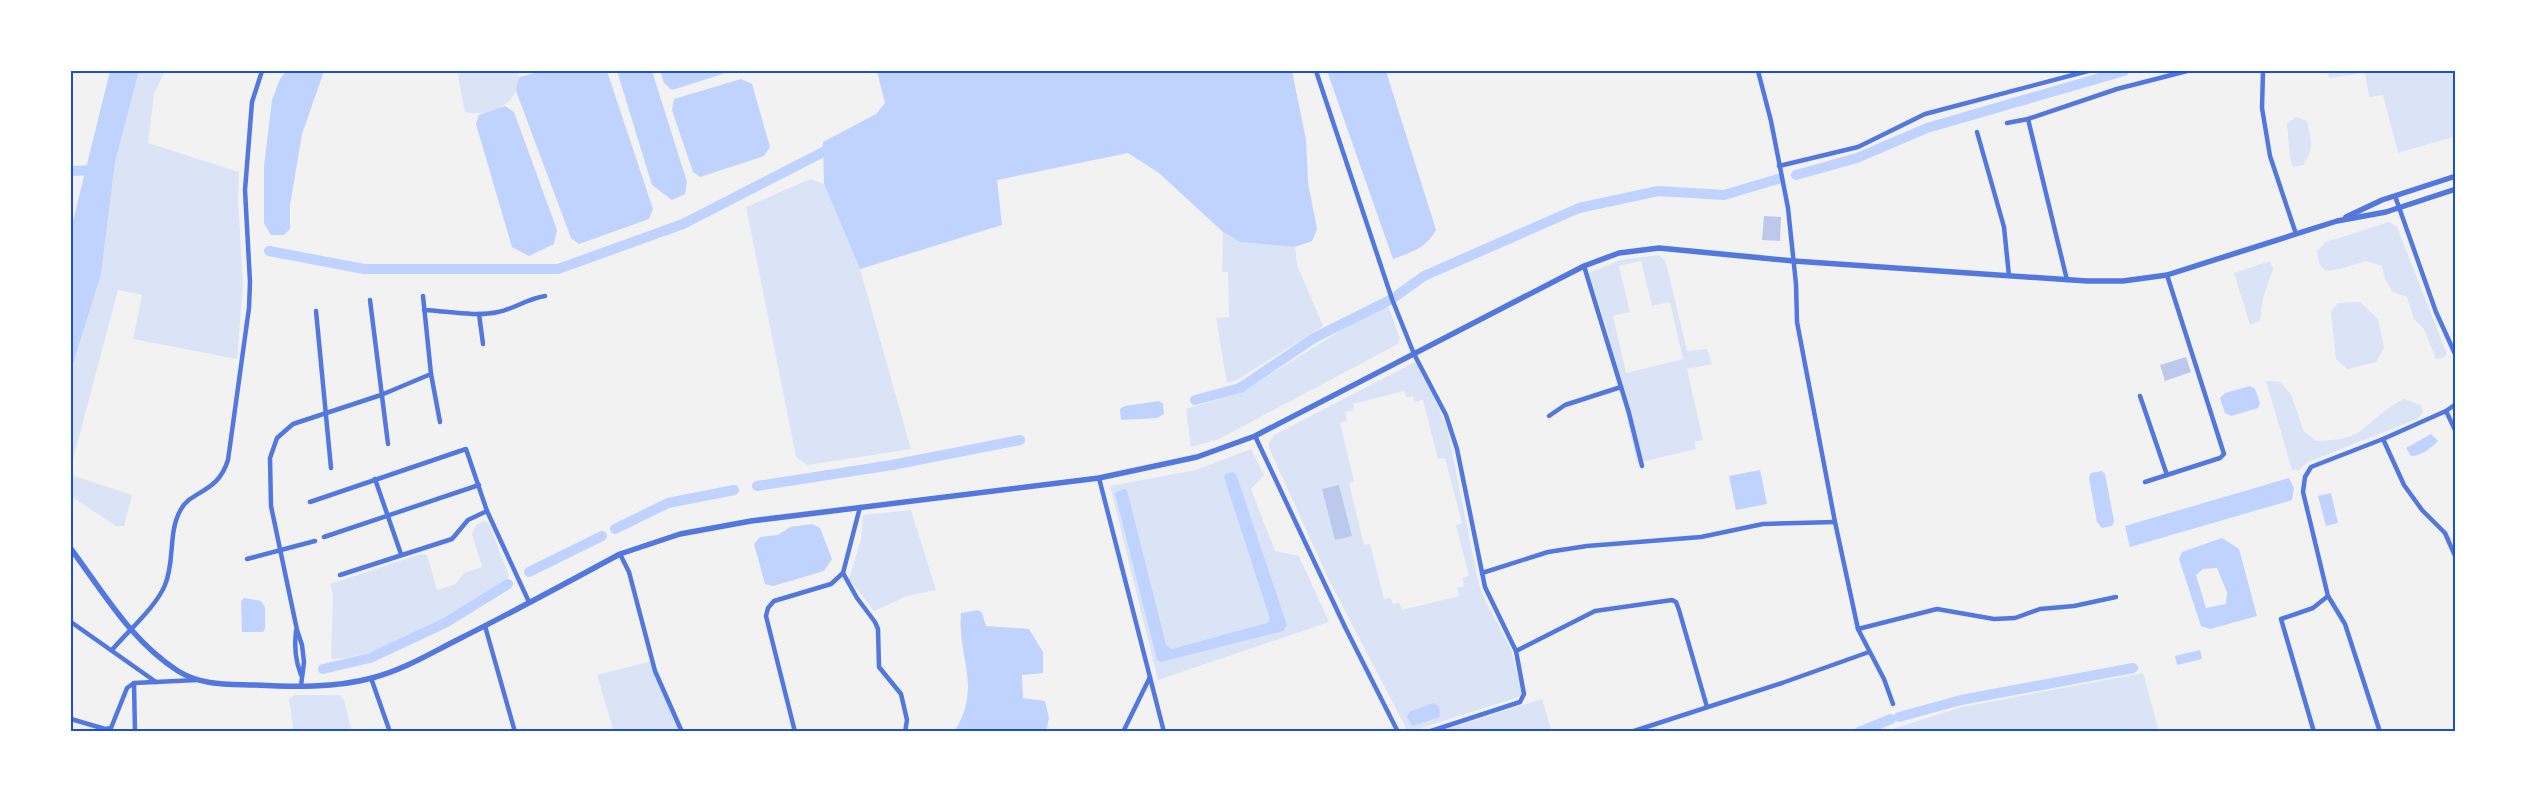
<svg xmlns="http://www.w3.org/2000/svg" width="2527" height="803" font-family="Karla,sans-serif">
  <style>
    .green { fill: #dbe4f7; fill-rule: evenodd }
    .water { fill: #bfd3fe; fill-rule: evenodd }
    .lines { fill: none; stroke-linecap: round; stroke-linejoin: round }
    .canal { stroke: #bfd3fe; stroke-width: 10 }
    .building { fill: #bdc9ec }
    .minor { stroke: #5277de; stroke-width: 4.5 }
    .tertiary { stroke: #5277de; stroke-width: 5.5 }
    .neatline { fill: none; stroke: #1d4ed8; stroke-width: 2 }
  </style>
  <rect width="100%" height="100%" fill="#f2f2f2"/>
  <g class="green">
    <path d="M139,71H165L154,94L148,143L239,172L238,200L243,285L237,359L133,339L142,295L118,290L71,467V371L101,274L115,162Z"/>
    <path d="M457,71H518C524,102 491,118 465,112Z"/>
    <path d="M2327,71H2454L2456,136L2398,153L2383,95L2369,97L2365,73L2329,78Z"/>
    <path d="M2297,117L2307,121C2311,140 2315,149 2303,165L2293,167L2290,157L2287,123Z"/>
    <path d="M810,179L824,184L860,269L911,449L807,465L796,457L746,207Z"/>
    <path d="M2389,222L2397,227L2447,354L2443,358L2436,359L2424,329L2414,319L2407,297L2393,292L2385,279L2382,266L2366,261L2340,269L2326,271L2319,264L2317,251L2326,242Z"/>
    <path d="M1223,232L1240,242L1295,247L1297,265L1323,326L1237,380L1227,383L1216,318L1229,317L1228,272H1222Z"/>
    <path d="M1659,255L1665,261L1668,271L1687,351L1707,349L1712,364L1687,369L1703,440L1694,442L1696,449L1637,463L1608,332L1589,273L1620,260ZM1641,261L1652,306L1670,302L1683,359L1626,373L1613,316L1630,312L1619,266Z"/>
    <path d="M2270,261L2273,269L2263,298L2260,321L2250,325L2234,273Z"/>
    <path d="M1387,302L1400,339L1398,344L1219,439L1191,447L1186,409L1240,393Z"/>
    <path d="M2360,302L2378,319L2384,348L2376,362L2348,369L2336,359L2331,312L2338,303Z"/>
    <path d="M1415,362L1419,364L1447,427L1477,576L1482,594L1511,649L1522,692L1519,697L1408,732L1329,580L1269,448V443L1274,435ZM1404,391L1406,397L1413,396L1414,402L1423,400L1438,459L1445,458L1462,523L1456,525L1469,576L1462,578L1464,586L1457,588L1459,596L1402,610L1399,602L1393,604L1391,598L1384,599L1370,544L1364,545L1349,483L1354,481L1340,423L1347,421L1345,412L1354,410L1353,404Z"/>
    <path d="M2266,381L2280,382L2291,394L2304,432L2317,441C2331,440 2347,440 2359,432C2376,420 2384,408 2404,399L2421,405L2423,412L2417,419L2308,462L2299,470H2292Z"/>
    <path d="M1251,449L1264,475L1251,489L1275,551L1299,556L1329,622L1158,680L1110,486L1196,470Z"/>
    <path d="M71,475L132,495L124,526H116L71,496Z"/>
    <path d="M911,510L936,590L907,596L874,611L849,579L861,539L863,515Z"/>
    <path d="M484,521L489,524L509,576L505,582C460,609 383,659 331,659L333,595L330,584L421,554L427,555L437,590L456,584L464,573L482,567L472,534L476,525Z"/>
    <path d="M652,661L680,732H614L597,675Z"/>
    <path d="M2143,673L2159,732H1883L1962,707Z"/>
    <path d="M295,695H340L344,700L352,732H294L289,699Z"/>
    <path d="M1542,699L1552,732H1441L1444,730Z"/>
  </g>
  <g class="water">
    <path d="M110,71H139L115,162L101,274L71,371V229Z"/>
    <path d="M286,71H324L302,134L290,205V229L284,235H271L264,223V167L272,100L280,79Z"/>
    <path d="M543,71H607L653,209L649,219L579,244L571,238L516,91L519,77Z"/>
    <path d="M617,71H652L687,182L685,194L672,200L652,185Z"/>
    <path d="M660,71H732L672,90L664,83Z"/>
    <path d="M877,71H1292L1306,140L1308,183L1317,229L1312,241L1295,247L1240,242L1223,232L1159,173L1128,153L997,180L1002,225L860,269L824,184L823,142L876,114L885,103Z"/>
    <path d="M1327,71H1386L1436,230C1426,248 1412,252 1393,259Z"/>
    <path d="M741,79L752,84L770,147L764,156L700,177L693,172L672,110L674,99Z"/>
    <path d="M505,106L514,112L557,230L554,244L529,256L512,247L476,124L479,115Z"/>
    <path d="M2250,386L2255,389L2260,403L2258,408L2231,416L2225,413L2220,398L2225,393Z"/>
    <path d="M1159,401L1163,404L1164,414L1157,418L1121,420L1120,409L1125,406Z"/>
    <path d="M2431,434L2438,441C2432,448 2420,456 2411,456L2406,448Z"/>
    <path d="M1760,470L1767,504L1736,510L1729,476Z"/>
    <path d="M2102,471L2105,474L2114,521L2112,526L2102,528L2097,522L2089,478L2091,473Z"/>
    <path d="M1233,472L1236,474L1287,625L1283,631L1161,662L1157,660L1115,493L1124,489L1127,490L1166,645L1172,649L1267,623L1270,619L1224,477L1225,474Z"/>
    <path d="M2289,478L2294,488L2292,500L2130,547L2125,526Z"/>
    <path d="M2331,493L2338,523L2326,526L2318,496Z"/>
    <path d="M812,524L820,528L832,559L824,571L773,586L765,584L754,544L760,537L778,535L790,527Z"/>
    <path d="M2222,538L2239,549L2257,616L2210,629L2201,626L2179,559L2182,552ZM2217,568L2227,592L2226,604L2206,608L2196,575L2203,569Z"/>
    <path d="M244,598L261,601L265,607V629L263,632H242L241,601Z"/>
    <path d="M978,610L982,613L986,626L1029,629L1043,652V673L1022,675L1023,698L1045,701L1049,718L1046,732H954C983,687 957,658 961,613Z"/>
    <path d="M2200,650L2202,659L2177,665L2175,656Z"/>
    <path d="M1433,703L1439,706L1440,717L1412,726L1407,717L1409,712Z"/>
  </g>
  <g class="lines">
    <g class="canal">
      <path d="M71,171L97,170"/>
      <path d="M1796,175L1857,158L1927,128L2124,71"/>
      <path d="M269,251L364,269H558L683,224L833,147"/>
      <path d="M1195,400L1240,388L1314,338L1392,299L1424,276L1579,208L1658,191L1724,195L1778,179"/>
      <path d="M757,486L892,465L1020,440"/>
      <path d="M615,529L668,503L734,490"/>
      <path d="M529,572L602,536"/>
      <path d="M323,669L370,658L445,623L508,584"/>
      <path d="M1899,717L1961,700L2133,668"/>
      <path d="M1859,732L1891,719"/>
    </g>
  </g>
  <g class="building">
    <path d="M1764,216L1781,217L1780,241L1762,240Z"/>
    <path d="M2186,357L2191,372L2165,381L2160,365Z"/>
    <path d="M1339,485L1352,536L1335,540L1322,489Z"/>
  </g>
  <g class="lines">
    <g class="minor">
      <path d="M1316,71L1392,299L1414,354L1446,415L1457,449L1485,587L1516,651L1524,694L1520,702L1428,732"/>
      <path d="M1758,71L1771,121L1788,208L1796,284L1797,322L1835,522L1858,629L1884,679L1893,704"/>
      <path d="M2263,71L2262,108L2270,156L2296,234"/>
      <path d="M2028,119L2067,280"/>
      <path d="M2007,123L2028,119L2117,89L2187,71"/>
      <path d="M1977,132L2004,227L2009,276"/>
      <path d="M1779,166L1858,147L1925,114L2088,71"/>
      <path d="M2395,196L2436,312L2456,356"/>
      <path d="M1584,266L1629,413L1642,466"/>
      <path d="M423,296L431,374L440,422"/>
      <path d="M370,300L388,444"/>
      <path d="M424,310C447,311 475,317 498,312C514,309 526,299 545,296"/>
      <path d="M316,311L331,468"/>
      <path d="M479,314L483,344"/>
      <path d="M2140,396L2167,475"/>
      <path d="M2446,411L2456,432"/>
      <path d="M1549,416L1565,405L1621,387"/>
      <path d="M1255,436L1345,627L1398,732"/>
      <path d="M2383,439L2404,485L2422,510L2445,533L2456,558"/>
      <path d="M1099,478L1164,732"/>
      <path d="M375,479L401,554"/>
      <path d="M2145,482L2220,458L2224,454L2167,275"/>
      <path d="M310,502L466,449L487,511L529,602"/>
      <path d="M324,537L479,485"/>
      <path d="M620,554L629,572L655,671L682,732"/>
      <path d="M247,559L315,541"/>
      <path d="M843,573L857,598L875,622L878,629L879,667L901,694L907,720L905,732"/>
      <path d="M1482,573L1548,552L1587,546L1701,537L1763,524L1835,522"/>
      <path d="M340,575L452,539L468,520L487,511"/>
      <path d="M71,622L156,682"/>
      <path d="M485,626L515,732"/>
      <path d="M1858,629L1937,609L1994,619L2015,618L2040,609L2074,606L2116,597"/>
      <path d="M296,631C294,647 295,660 301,675"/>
      <path d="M112,650C128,631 156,607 165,585C175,562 168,533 180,511C191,489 217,495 228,460L249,308L250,282L245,190L252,102L262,71"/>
      <path d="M1516,651L1595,611L1672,600L1676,602L1679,610L1707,707"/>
      <path d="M371,678L390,732"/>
      <path d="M134,683L135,732"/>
      <path d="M301,686L304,662L302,645L297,630L271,506L270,458L277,438L293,424L381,395L431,374"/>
      <path d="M71,719L105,729L111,728L127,688L134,683L197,680"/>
      <path d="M795,732L766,616L768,608L774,601L831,584L843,573L860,507"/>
      <path d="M1123,732L1150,677"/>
      <path d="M1631,732L1782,683L1869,652"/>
      <path d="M2314,732L2281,619L2313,608L2328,596"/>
      <path d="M2380,732L2345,624L2328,596L2303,492L2305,477L2311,467L2383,439L2446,411L2456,404"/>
    </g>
    <g class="tertiary">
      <path d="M2346,217L2382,200L2456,176"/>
      <path d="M71,549C104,593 131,641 178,671C202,686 229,684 255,685C293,687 335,688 372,678C403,670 431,653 459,639C513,612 566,583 620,554L680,534L751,521L1099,478L1197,457L1255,436L1584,266L1619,253L1659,248L1794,261L2087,281H2123L2167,275L2337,221L2386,212L2456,189"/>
    </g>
  </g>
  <rect width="2527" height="803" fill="none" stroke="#ffffff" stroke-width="145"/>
  <rect x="72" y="72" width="2382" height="658" class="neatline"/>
</svg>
